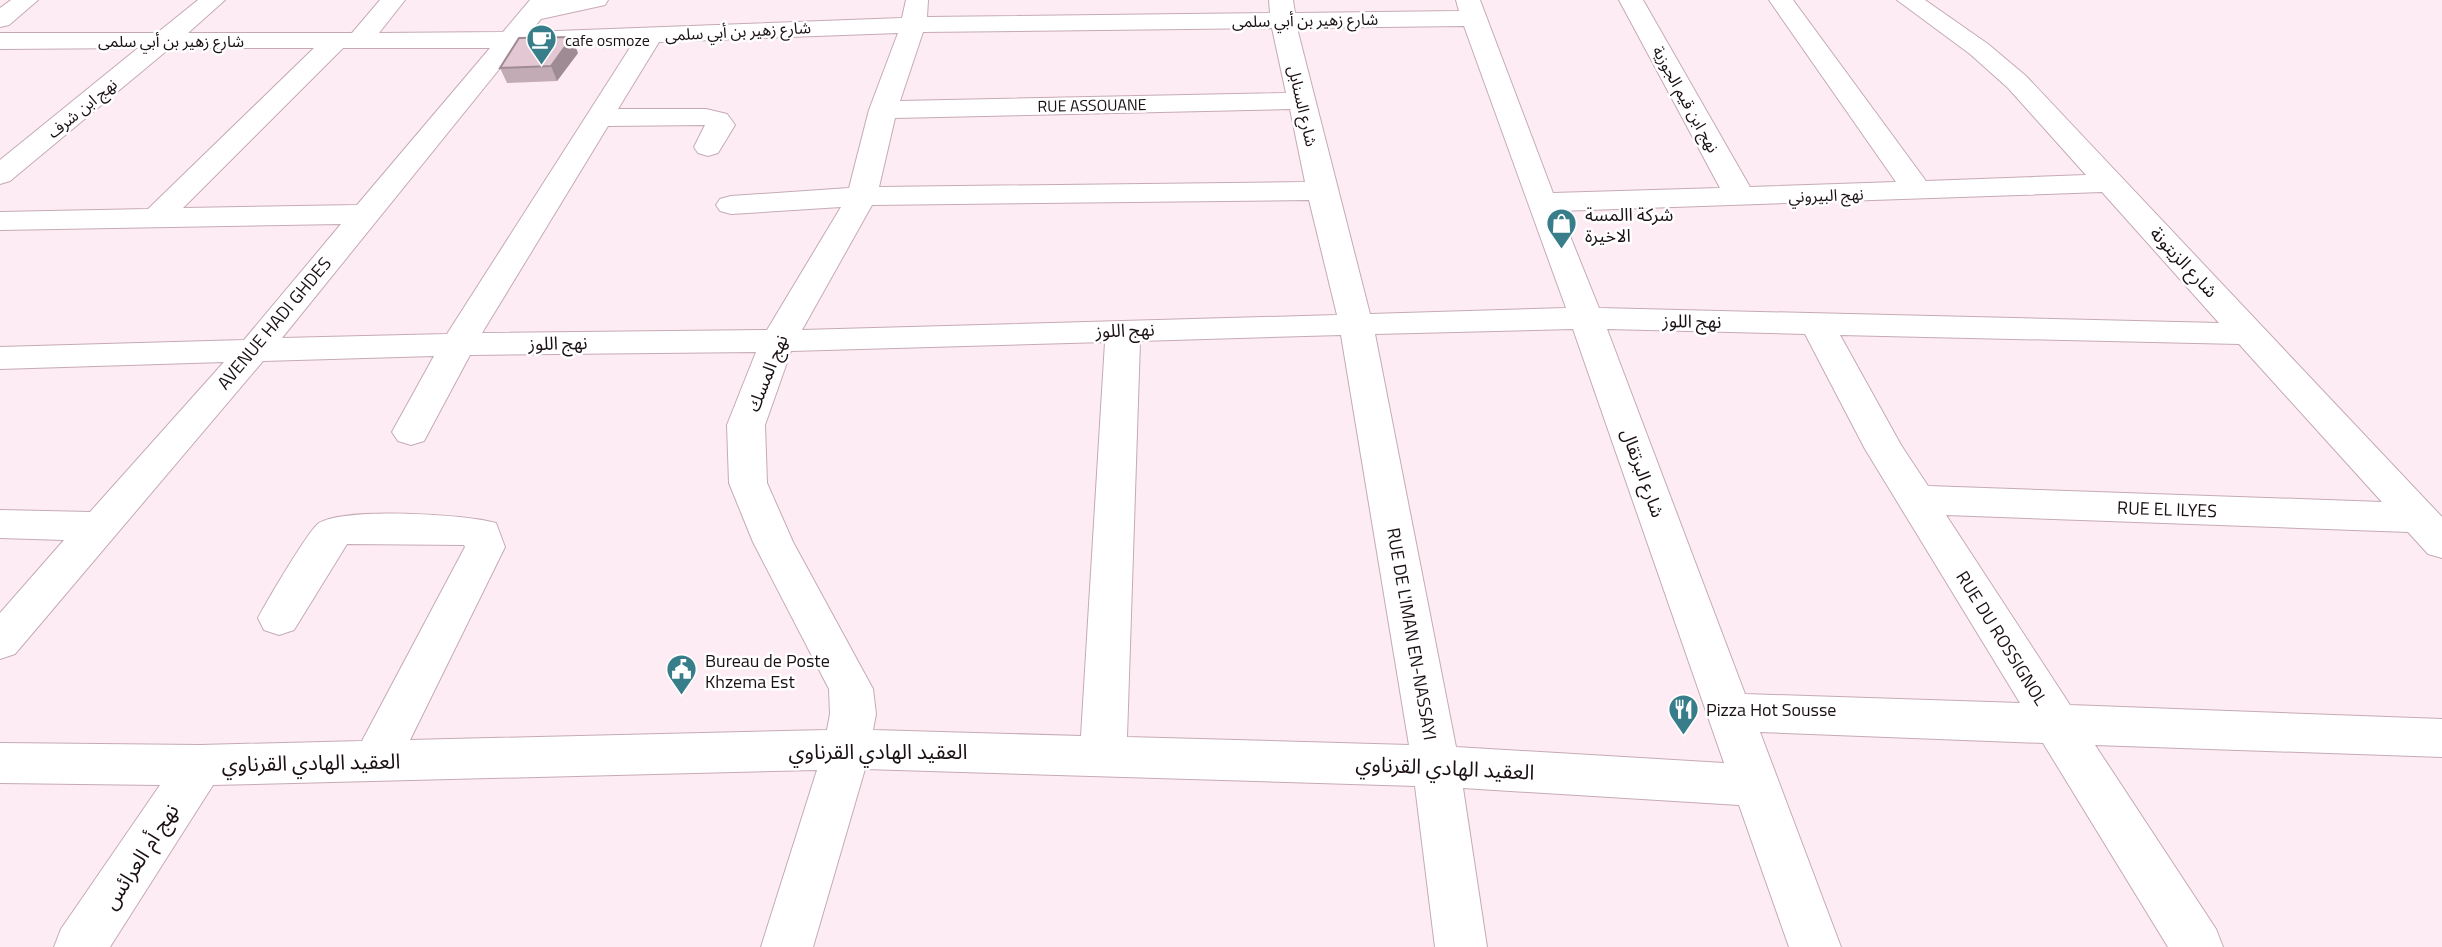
<svg xmlns="http://www.w3.org/2000/svg" width="2442" height="947" font-family="'Titillium Web','Noto Sans Arabic',sans-serif">
  <style>
    .lines { fill: none; stroke-linecap: round; stroke-linejoin: round }
    .minor-casing { stroke: #c5aab6; stroke-width: 2 }
    .minor { fill: #fff; fill-rule: evenodd }
    .wall { fill: #c3abb5 }
    .shaded-wall { fill: #9f8b94 }
    .building { fill: #e3c7d3; stroke: #9f8b94; stroke-width: 2 }
    .labels { text-anchor: middle; dominant-baseline: central; stroke-width: 5; stroke-linejoin: round; paint-order: stroke }
    .far-street-label { font-size: 16px; fill: #1b1115; stroke: #fff }
    .far-poi-label { font-size: 16px; fill: #1b1115; stroke: #fff; text-anchor: start }
    .poi-label { font-size: 18px; fill: #1b1115; stroke: #fff; text-anchor: start }
    .street-label { font-size: 18px; fill: #1b1115; stroke: #fff }
    .near-street-label { font-size: 21px; fill: #1b1115; stroke: #fff }
  </style>
  <rect width="100%" height="100%" fill="#feecf4"/>
  <g class="lines">
    <defs>
      <g id="minor">
        <path d="M11,0H38L9,25L0,27V8Z"/>
        <path d="M198,0H225L188,33H352L380,0H405L379,33L503,32L530,0H608L605,5L541,19L530,32L902,18L906,0H928L927,17L1270,13L1269,0H1293L1295,13L1459,11L1456,0H1480L1553,193L1720,188L1619,0H1643L1750,187L1896,182L1769,0H1793L1926,181L2086,175L2008,88L1970,54L1897,0H1925L1988,44L2026,76L2442,517V558L2428,554L2408,532L1946,515L2070,705L2442,719V757L2095,745L2216,929L2223,947H2168L2043,743L1760,732L1841,947H1789L1739,805L1463,788L1487,947H1435L1415,786L865,769L813,947H761L817,770L213,785L110,947H54L61,929L160,785L0,783V743L200,745L362,741L465,547L464,545L347,544L294,630L279,635L264,630L258,618C266,603 309,529 319,523C345,507 466,514 496,523L505,547L410,740L827,730L830,714L829,689L753,542L729,483L727,425L756,352L470,355L424,441L411,445L398,441L392,432L434,356L263,361L15,654L0,659V613L64,540L0,538V510L90,512L224,362L0,369V347L244,340L341,224L0,230V212L148,209L314,48H170L10,181L0,184V160L138,48L0,49V33H157ZM1464,26L1566,308L1370,314L1297,28ZM1272,28L1286,93L900,101L923,32ZM898,33L869,110L849,188L731,196L720,199L716,205L720,211L731,214L841,207L767,330L482,333L608,126L705,125L694,147L698,153L708,156L718,153L735,125L727,114L706,109H618L659,42ZM633,43L447,334L282,338L517,47ZM343,48H490L357,205L183,208ZM1290,109L1305,182L879,187L895,118ZM2102,192L2219,323L1599,308L1560,211ZM1309,200L1337,315L802,330L872,205ZM1573,329L1724,763L1456,747L1375,334ZM1607,329L1805,334L1865,449L2020,703L1745,694ZM1341,335L1409,745L1127,737L1140,341ZM1840,335L2239,344L2382,502L1928,486L1901,445ZM1105,342L1081,736L873,730L876,714L873,689L793,542L767,483L765,425L791,351Z"/>
      </g>
    </defs>
    <use href="#minor" class="minor-casing"/>
    <use href="#minor" class="minor"/>
  </g>
  <path class="wall" d="M578,53L557,81L507,83L500,68Z"/>
  <path class="shaded-wall" d="M572,37L578,53L557,81L551,66Z"/>
  <path class="building" d="M572,37L551,66L500,68L519,38Z"/>
  <defs>
    <symbol id="cafe-pin" viewBox="-11 -11 22 30"><path d="M0 17L-7.5 6A9.5 9.5 0 1 1 7.5 6Z" fill="#387d8a" stroke="#fff"/><path d="M-5.5-4.5H6V0H3Q3 3.5 0 3.5H-2.5Q-5.5 3.5-5.5 0ZM3-3.2v2h1.7v-2ZM-6 4.5H4V6H-6Z" fill="#fff"/></symbol>
    <symbol id="shop-pin" viewBox="-11 -11 22 30"><path d="M0 17L-7.5 6A9.5 9.5 0 1 1 7.5 6Z" fill="#387d8a" stroke="#fff"/><path d="M-5-2.5h2.3a2.7 3.5 0 0 1 5.4 0H5L5.5 6h-11ZM-1.5-2.5h3a1.5 2.3 0 0 0-3 0Z" fill="#fff"/></symbol>
    <symbol id="civic-pin" viewBox="-11 -11 22 30"><path d="M0 17L-7.5 6A9.5 9.5 0 1 1 7.5 6Z" fill="#387d8a" stroke="#fff"/><path d="M-.6-6.5H3V-4.5H.6V-3L4-1V1h2V6H-6V1h2V-1L-.6-3ZM-1.2 2.5V6h2.4V2.5Z" fill="#fff"/></symbol>
    <symbol id="restaurant-pin" viewBox="-11 -11 22 30"><path d="M0 17L-7.5 6A9.5 9.5 0 1 1 7.5 6Z" fill="#387d8a" stroke="#fff"/><path d="M-5-6h1v4h1v-4h1v4h1v-4h1v5L-1.5 .5V6h-2V.5L-5-1ZM5-6V6H3V1.5H1.5Q1.5-4 5-6Z" fill="#fff"/></symbol>
  </defs>
  <g fill-rule="evenodd">
    <use href="#cafe-pin" x="524" y="22" width="35" height="47"/>
    <use href="#shop-pin" x="1544" y="206" width="35" height="47"/>
    <use href="#civic-pin" x="664" y="652" width="35" height="47"/>
    <use href="#restaurant-pin" x="1666" y="692" width="35" height="47"/>
  </g>
  <g class="labels">
    <g class="far-street-label">
      <text transform="translate(1305 20) rotate(-1)">شارع زهير بن أبي سلمى</text>
      <text transform="translate(738 31) rotate(-3)">شارع زهير بن أبي سلمى</text>
      <text x="171" y="41">شارع زهير بن أبي سلمى</text>
      <text transform="translate(1686 99) rotate(61)">نهج ابن قيم الجوزية</text>
      <text transform="translate(1092 105) rotate(-1)">RUE ASSOUANE</text>
      <text transform="translate(1303 106) rotate(77)">شارع السنابل</text>
      <text transform="translate(82 108) rotate(-39)">نهج ابن شرف</text>
      <text transform="translate(1826 195) rotate(-2)">نهج البيروني</text>
    </g>
    <g class="far-poi-label">
      <text x="565" y="40">cafe osmoze</text>
    </g>
    <g class="poi-label">
      <text x="1585" y="214">شركة االمسة<tspan x="1585" dy="21">الاخيرة</tspan></text>
      <text x="705" y="660">Bureau de Poste<tspan x="705" dy="21">Khzema Est</tspan></text>
      <text x="1706" y="709">Pizza Hot Sousse</text>
    </g>
    <g class="street-label">
      <text transform="translate(2184 262) rotate(47)">شارع الزيتونة</text>
      <text transform="translate(1692 321) rotate(1)">نهج اللوز</text>
      <text transform="translate(274 323) rotate(-50)">AVENUE HADI GHDES</text>
      <text transform="translate(1125 330) rotate(-2)">نهج اللوز</text>
      <text transform="translate(558 343) rotate(-1)">نهج اللوز</text>
      <text transform="translate(767 373) rotate(-68)">نهج المسك</text>
      <text transform="translate(1643 473) rotate(70)">شارع البرتقال</text>
      <text transform="translate(2167 509) rotate(2)">RUE EL ILYES</text>
      <text transform="translate(1412 634) rotate(80)">RUE DE L'IMAN EN-NASSAYI</text>
      <text transform="translate(2002 638) rotate(58)">RUE DU ROSSIGNOL</text>
    </g>
    <g class="near-street-label">
      <text x="878" y="751">العقيد الهادي القرناوي</text>
      <text transform="translate(311 762) rotate(-1)">العقيد الهادي القرناوي</text>
      <text transform="translate(1445 767) rotate(3)">العقيد الهادي القرناوي</text>
      <text transform="translate(140 856) rotate(-57)">نهج أم العرائس</text>
    </g>
  </g>
</svg>
